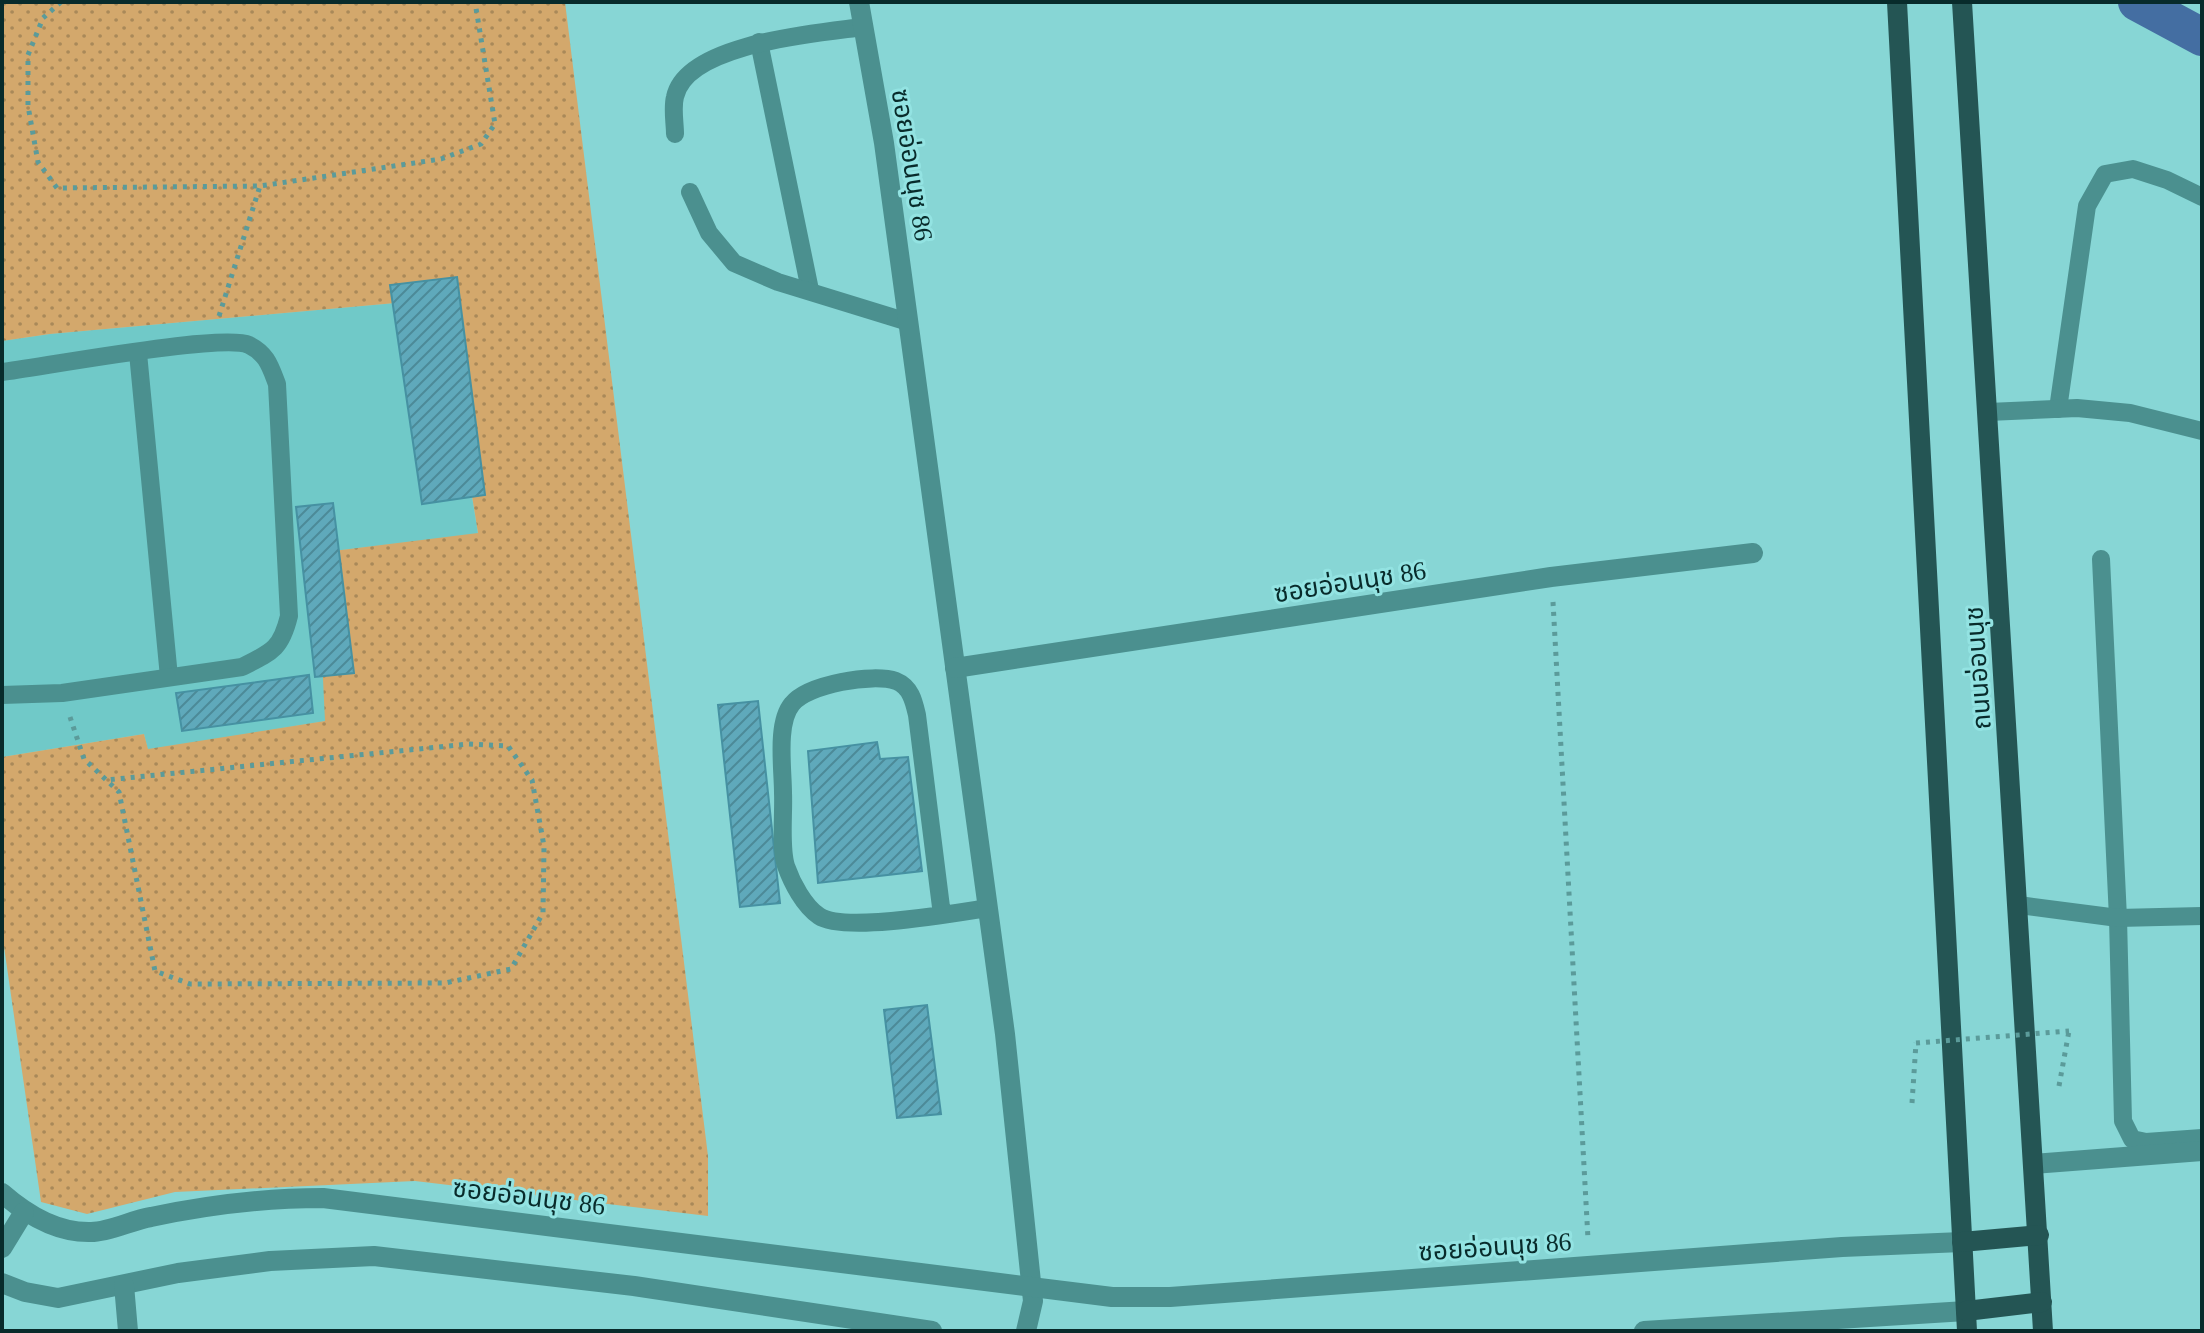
<svg xmlns="http://www.w3.org/2000/svg" width="2204" height="1333" font-family="'Times New Roman','Noto Sans Thai',serif">
  <style>
    .built { fill: #70c9c8 }
    .grass { fill: url(#grass-dots) }
    .lines { fill: none; stroke-linecap: round; stroke-linejoin: round }
    .canal { stroke: #446ea2; stroke-width: 38 }
    .building { fill: url(#building-hatch); stroke: #4691a2; stroke-width: 2 }
    .path { stroke: #5b9b9a; stroke-width: 5; stroke-dasharray: 4 6; stroke-linecap: butt }
    .service { stroke: #4b908f; stroke-width: 18 }
    .minor { stroke: #4b908f; stroke-width: 20 }
    .primary { stroke: #245554; stroke-width: 20 }
    .path-bridge { stroke: #5b9b9a; stroke-width: 5; stroke-dasharray: 4 6; stroke-linecap: butt }
    .labels { text-anchor: middle; dominant-baseline: central; stroke-width: 6; stroke-linejoin: round; paint-order: stroke }
    .street-label { font-size: 26px; fill: #082b2b; stroke: #93e3e2 }
  </style>
  <defs>
    <pattern id="grass-dots" width="8" height="8" patternUnits="userSpaceOnUse" patternTransform="scale(2)"><rect width="8" height="8" fill="#d3a86c"/><path d="M2 2h.1M6 6h.1" fill="none" stroke="#a98959" stroke-width="1.8" stroke-linecap="round"/></pattern>
    <pattern id="building-hatch" width="6" height="6" patternUnits="userSpaceOnUse" patternTransform="scale(2)"><rect width="6" height="6" fill="#5fa9bb"/><path d="M-1 1l2-2M0 6l6-6M5 7l2-2" fill="none" stroke="#4c8a98"/></pattern>
  </defs>
  <rect width="100%" height="100%" fill="#87d6d5"/>
  <path class="built" d="M440,299L478,534L317,553L326,721L148,750L144,734L2,757V341L50,334Z"/>
  <path class="grass" d="M2,2H565L708,1156V1216L415,1181L175,1192L87,1214L41,1202L2,933V757L144,734L148,749L325,721L317,553L478,533L440,299L50,334L2,341Z"/>
  <g class="lines">
    <path class="canal" d="M2137,2L2202,37"/>
  </g>
  <g class="building">
    <path d="M457,277L485,495L422,504L390,285Z"/>
    <path d="M333,503L354,673L315,677L296,507Z"/>
    <path d="M309,675L313,713L182,731L176,693Z"/>
    <path d="M758,701L780,903L740,907L718,705Z"/>
    <path d="M877,742L880,759L908,757L922,871L818,883L808,751Z"/>
    <path d="M927,1005L941,1114L897,1118L884,1010Z"/>
  </g>
  <g class="lines">
    <g class="path">
      <path d="M61,2L43,18L28,55V106L38,162L57,188L260,186L441,159L481,144L495,124L475,2"/>
      <path d="M219,316L260,186"/>
      <path d="M1553,602L1588,1239"/>
      <path d="M70,717L84,759L119,792L155,971L190,984L445,983L511,969L543,913L544,846L532,780L508,746L469,744L106,780"/>
      <path d="M2059,1086L2069,1031"/>
      <path d="M1912,1103L1916,1043"/>
    </g>
    <g class="service">
      <path d="M759,42L810,290"/>
      <path d="M675,134C675,123 672,108 675,97C686,43 819,33 863,27"/>
      <path d="M690,192L709,233L734,263L778,282L908,322"/>
      <path d="M138,353L169,677"/>
      <path d="M2,372C42,367 223,333 249,345C267,354 270,366 277,384L289,616C281,649 272,652 242,667L62,693L2,695"/>
      <path d="M2058,409L2087,206L2105,174L2133,169L2167,180L2202,197"/>
      <path d="M1988,412L2077,408L2130,413L2202,431"/>
      <path d="M2101,559L2118,918L2123,1121L2132,1139L2146,1142L2202,1138"/>
      <path d="M2019,905L2118,918L2202,916"/>
      <path d="M942,915L917,715C914,702 911,687 896,681C873,673 808,684 792,704C776,723 783,769 783,793C784,813 780,848 786,866C792,883 804,906 819,916C844,933 955,913 988,908"/>
    </g>
    <g class="minor">
      <path d="M859,2L884,143L1005,1034L1033,1301L1026,1331"/>
      <path d="M955,668L1551,577L1753,553"/>
      <path d="M2033,1164L2202,1151"/>
      <path d="M2,1193C26,1214 57,1233 91,1232C110,1232 132,1220 151,1217C208,1205 265,1198 323,1198L1112,1297H1170L1842,1247L1962,1242"/>
      <path d="M2,1248L24,1212"/>
      <path d="M2,1283L25,1292L58,1298L178,1273L270,1261L374,1256L634,1286L932,1331"/>
      <path d="M124,1285L128,1331"/>
      <path d="M1644,1331L1966,1311"/>
    </g>
    <g class="primary">
      <path d="M1897,2L1967,1331"/>
      <path d="M1962,2L2043,1331"/>
      <path d="M1962,1242L2039,1235"/>
      <path d="M1966,1311L2042,1302"/>
    </g>
    <path class="path-bridge" d="M1916,1043L2069,1031"/>
  </g>
  <g class="labels">
    <g class="street-label">
      <text transform="translate(912 165) rotate(81)">ซอยอ่อนนุช 86</text>
      <text transform="translate(1350 582) rotate(-9)">ซอยอ่อนนุช 86</text>
      <text transform="translate(1978 668) rotate(-94)">ถนนอ่อนนุช</text>
      <text transform="translate(529 1197) rotate(7)">ซอยอ่อนนุช 86</text>
      <text transform="translate(1495 1247) rotate(-4)">ซอยอ่อนนุช 86</text>
    </g>
  </g>
  <rect width="2204" height="1333" fill="none" stroke="#082b2b" stroke-width="8"/>
</svg>
